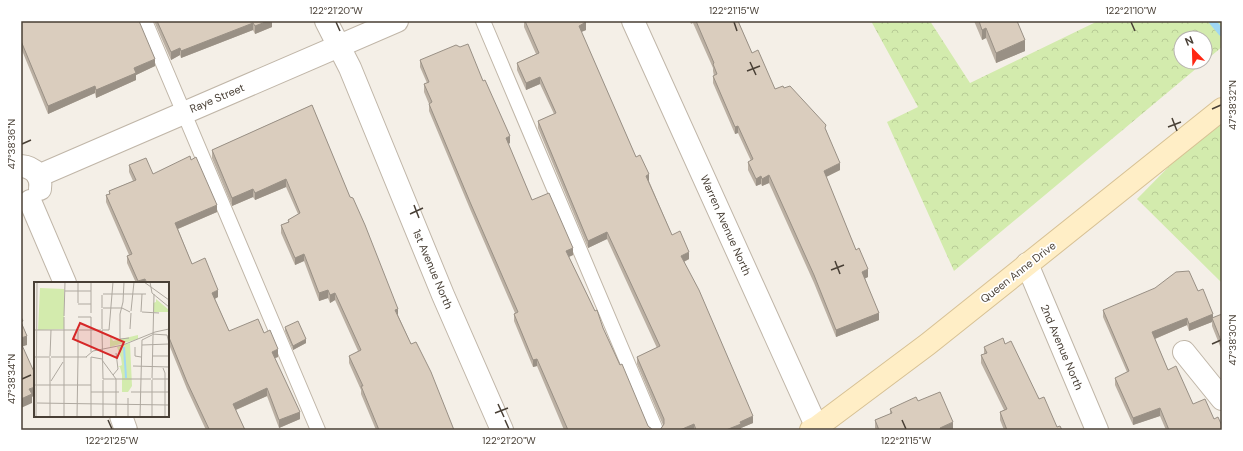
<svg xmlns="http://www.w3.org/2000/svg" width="1243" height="451" font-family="'DM Sans',sans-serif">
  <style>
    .forest { fill: url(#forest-crowns) }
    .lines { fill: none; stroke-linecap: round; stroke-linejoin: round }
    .stream { stroke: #9fd7f5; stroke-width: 7 }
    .service-casing { stroke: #c0b6a8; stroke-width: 16 }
    .minor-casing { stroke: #c0b6a8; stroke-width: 24 }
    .secondary-casing { stroke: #d7c194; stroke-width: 24 }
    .service { stroke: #fff; stroke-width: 14 }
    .minor { stroke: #fff; stroke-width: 22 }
    .secondary { stroke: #ffeec6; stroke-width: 22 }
    .wall { fill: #bbb0a3 }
    .shaded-wall { fill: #999085 }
    .building { fill: #dacdbe; stroke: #999085 }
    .ticks { fill: none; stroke: #483f35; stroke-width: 1.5 }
    .labels { text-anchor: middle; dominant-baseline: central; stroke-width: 3.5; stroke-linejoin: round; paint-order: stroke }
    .street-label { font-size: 11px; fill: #483f35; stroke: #fff }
    .inset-river { fill: none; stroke: #9fd7f5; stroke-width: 2 }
    .inset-road { fill: none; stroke: #afa9a0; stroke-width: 1 }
    .view { fill: #d62828; fill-opacity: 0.15; stroke: #d62828; stroke-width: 2 }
    .inset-edge { fill: none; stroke: #483f35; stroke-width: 2 }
    .neatline { fill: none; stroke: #483f35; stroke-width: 1.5 }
    .ticks-label { font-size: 10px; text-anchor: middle; fill: #483f35 }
  </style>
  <defs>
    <pattern id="forest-crowns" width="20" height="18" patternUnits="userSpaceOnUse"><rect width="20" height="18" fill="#d3ebad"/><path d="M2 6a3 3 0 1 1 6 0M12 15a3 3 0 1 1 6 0" fill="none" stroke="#b7cb95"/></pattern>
  </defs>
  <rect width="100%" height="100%" fill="#f4efe7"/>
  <g class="forest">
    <path d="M871,21H930L970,83L1098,21H1222V47L1205,61V38H1181V62H1204L954,271L887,122L918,107Z"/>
    <path d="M1222,116V283L1137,199L1190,145Z"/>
  </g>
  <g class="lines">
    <path class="stream" d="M1212,21L1222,33"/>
    <defs>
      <g id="service">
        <path d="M145,21L318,430"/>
        <path d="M483,21L656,430"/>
      </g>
      <g id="minor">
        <path d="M326,21L350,68L443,295L502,430"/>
        <path d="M633,21L818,430"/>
        <path d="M21,166C34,167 42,176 40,189"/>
        <path d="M38,176L397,21"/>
        <path d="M30,201L65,283"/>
        <path d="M1027,264L1097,430"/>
        <path d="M1184,352L1222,399"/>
        <path d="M121,416L126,430"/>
      </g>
      <path id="secondary" d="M811,430L817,427L928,344L1222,109"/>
    </defs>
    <use href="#service" class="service-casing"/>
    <use href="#minor" class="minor-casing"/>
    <use href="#secondary" class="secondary-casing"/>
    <use href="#service" class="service"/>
    <use href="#minor" class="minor"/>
    <use href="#secondary" class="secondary"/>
  </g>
  <g class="wall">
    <path d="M21,21L155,66L136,75V80L96,98L95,93L48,114L21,48Z"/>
    <path d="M154,21H272V27L255,34L253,30L181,58L180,55L171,60Z"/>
    <path d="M524,21H586V30L581,32L636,157L649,181L672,235L689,259L684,262L753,423L741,428V430H660L663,425L637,364V357L657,348L607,239L588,248L538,128V121L554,114L540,84L526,90L517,70V63L536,54L524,27Z"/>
    <path d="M690,21H738L752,53L775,89L784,88L826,130L840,170L826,177L856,250L868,277L865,278L879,320L836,337L814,283L769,183L762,186L761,184L756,186L748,170V162L751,161L738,133L735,134L713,83V76H714L713,71V68L693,23L691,24Z"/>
    <path d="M974,21H1017L1025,51L996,63L986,38L982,40Z"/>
    <path d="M420,60L483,81L510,143L508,144L532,200L573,255L569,257L595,311L603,328L648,426L653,430H564L537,366L533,367L514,321V314L515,313L470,209L429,111V104L424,92V84L427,83L420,67Z"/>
    <path d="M312,105L398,315L411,344L454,430H376L361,394V390L349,363V356L358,351L335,300L330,303L328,298L319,301L304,261L295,265L281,233V225L288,222V220L298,214L286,187L255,200L253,197L232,206L212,158V150Z"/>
    <path d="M129,165L153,174L217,212L178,229L192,264L218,297L215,299L229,331L264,333L278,357L275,358L300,419L279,428L267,396L236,410L245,430H206L187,389L168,342V283H136L127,263V256L129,255L106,202V195L109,194V191L133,181L129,172Z"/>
    <path d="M1198,291L1213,318L1222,314V351L1212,326V322L1189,331L1187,325L1155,339L1168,370L1193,404L1214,419L1222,430H1166L1160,416L1133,425L1115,385V378L1127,372L1103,317V310Z"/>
    <path d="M285,327L306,343L293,350L285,331Z"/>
    <path d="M1005,344L1057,427L1062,430H1004L1000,420V412L1004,410L981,363V355L984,354V347Z"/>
    <path d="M918,401L953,430H876L875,428V420L890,414V409Z"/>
  </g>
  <g class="shaded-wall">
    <path d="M268,21H272V27L255,34V26Z"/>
    <path d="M586,22V30L579,33V26Z"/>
    <path d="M253,23V30L181,58V51Z"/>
    <path d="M986,28V38L982,40V30Z"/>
    <path d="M1025,40V51L996,63V53Z"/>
    <path d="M180,48V55L171,60V52Z"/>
    <path d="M155,59V66L136,75V80L96,98V90L134,68Z"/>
    <path d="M540,77V84L526,90V83Z"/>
    <path d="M95,86V93L48,114V106Z"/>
    <path d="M738,126V133L735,134V127Z"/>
    <path d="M510,136V143L506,145V138Z"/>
    <path d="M840,163V170L824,178V171Z"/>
    <path d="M649,174V181L646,183V176Z"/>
    <path d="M769,175V183L762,186V179Z"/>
    <path d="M761,176V184L756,186V179Z"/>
    <path d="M286,179V187L255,200V193Z"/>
    <path d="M253,189V197L232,206V198Z"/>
    <path d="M217,205V212L175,230V223Z"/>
    <path d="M607,232V239L588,248V241Z"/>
    <path d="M573,248V255L566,258V251Z"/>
    <path d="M689,252V259L681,263V256Z"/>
    <path d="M304,254V261L295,265V258Z"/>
    <path d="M868,269V277L862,280V272Z"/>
    <path d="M145,279V283H138V281Z"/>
    <path d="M218,290V297L212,300V293Z"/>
    <path d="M328,290V298L319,301V293Z"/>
    <path d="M335,293V300L330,303V295Z"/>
    <path d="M398,309V316L395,310Z"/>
    <path d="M879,313V320L836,337V330Z"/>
    <path d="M1213,314V322L1212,318V322L1189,331V324Z"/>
    <path d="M1187,318V325L1152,340V332Z"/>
    <path d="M27,336V345L21,347V338Z"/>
    <path d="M306,339V343L293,350V346Z"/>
    <path d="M278,349V357L272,359V352Z"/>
    <path d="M537,359V366L533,367V360Z"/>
    <path d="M35,387V395L32,397V403L21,408V399L29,389Z"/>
    <path d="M267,388V396L233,411V404Z"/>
    <path d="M1160,408V416L1133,425V418Z"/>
    <path d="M300,412V419L279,428V420Z"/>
    <path d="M753,416V423L741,428V430H726L740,422Z"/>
    <path d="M953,422V430H940V428Z"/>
    <path d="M694,424V430H680Z"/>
  </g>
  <g class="building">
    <path d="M21,21H139L155,59L134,68L136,73L96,90L95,86L48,106L21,41Z"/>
    <path d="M157,21H268L255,26L253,23L181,51L180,48L171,52Z"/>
    <path d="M525,21H586V22L579,26L636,157L640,155L649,174L646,176L672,235L680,231L689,252L681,256L699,290L753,416L740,422L741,424L726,430H696L694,424L680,430H660L664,424V419L637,357L660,346L607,232L588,241L538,121L556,113L540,77L526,83L517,63L539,53Z"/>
    <path d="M696,21H738L752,53L758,50L775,89L783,86L784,88L790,86L826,125L825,128L840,163L824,171L856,250L859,248L868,269L862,272L879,313L836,330L814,275L769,175L762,179L761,176L756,179L748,162L753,159L738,126L735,127L713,76L717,74L713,64L714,63Z"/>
    <path d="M979,21H1017L1025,40L996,53L986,28L982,30Z"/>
    <path d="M468,44L483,81L485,80L510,136L506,138L532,200L549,193L573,248L566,251L595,311L597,310L603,328L620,365L622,364L648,426L653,430H568L537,359L533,360L514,314L518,312L470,202L429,104L432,102L424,84L429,82L420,60L456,45L460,47Z"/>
    <path d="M312,105L350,197L353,198L365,225L398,309L395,310L411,344L416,342L431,372L454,430H379L361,386H363L349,356L361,350L335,293L330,295L328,290L319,293L304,254L295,258L281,225L289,222L288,220L300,213L286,179L255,193L253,189L232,198L212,150Z"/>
    <path d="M190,156L191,160L196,157L217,205L175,223L192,264L205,258L218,290L212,293L229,331L258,319L264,333L270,330L278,349L272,352L300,412L279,420L267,388L233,404L245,430H207L209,429L187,382L168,335V283H147L145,279L138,281L127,256L132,254L106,195L110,194L109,191L136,180L129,165L146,158L153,174Z"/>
    <path d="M1189,271L1198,291L1203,289L1213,314L1189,324L1187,318L1152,332L1168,370L1176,366L1193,404L1205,399L1214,419L1218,417L1222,426V430H1169L1160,408L1133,418L1115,378L1129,371L1103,310L1155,288L1176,272Z"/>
    <path d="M1222,314V343L1212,318Z"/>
    <path d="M21,317L23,321L21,322L27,336L21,338Z"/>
    <path d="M298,321L306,339L293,346L285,327Z"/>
    <path d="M1003,338L1005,344L1011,341L1039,399L1044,397L1057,427L1060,426L1062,430H1007L1000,412L1007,409L981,355L987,353L984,347Z"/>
    <path d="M21,343L35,374V387L29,389L32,394L21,399Z"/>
    <path d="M940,392L953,422L940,428L941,430H879L875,420L892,413L890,409L916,397L918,401Z"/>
  </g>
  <path class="ticks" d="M336,22L340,31M734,22L737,31M1131,22L1135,31M750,62L756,75M747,71L760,66M1212,109L1221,105M1172,118L1177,131M1168,127L1181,122M22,144L31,140M414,205L419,218M410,214L423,208M835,261L840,274M831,270L844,265M1212,344L1221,340M22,379L31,375M498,404L504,417M495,413L508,408M108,420L112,429M505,420L509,429M902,420L906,429"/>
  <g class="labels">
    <g class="street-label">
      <text transform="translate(217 98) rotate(-23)">Raye Street</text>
      <text transform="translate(726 225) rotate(66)">Warren Avenue North</text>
      <text transform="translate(433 269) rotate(67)">1st Avenue North</text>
      <text transform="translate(1018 272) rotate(-38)">Queen Anne Drive</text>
      <text transform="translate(1062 347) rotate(67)">2nd Avenue North</text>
    </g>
  </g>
  <g transform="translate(34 282)">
    <rect width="135" height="135" fill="#f4efe7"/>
    <path d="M122,17L135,28V30H119V21L122,20ZM76,53L79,59L104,53V57L76,65ZM96,61L98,104L94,110H88V93L86,85H84L88,83L87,76L83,65Z" fill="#d3ebad"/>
    <path d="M6,6L30,7V47L4,48Z" fill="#d3ebad"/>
    <path class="inset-river" d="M90,65L92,96"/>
    <path class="inset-road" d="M90,0L89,20L86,32V57L95,56M110,0L135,18M116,0L118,11L135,25M31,9H57M69,12H112M68,13V26M44,21V0M44,22H57M69,26H88L96,30M97,29L100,0M107,30L108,12M108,30L125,31M57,31V0M30,34L31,0M44,35H57V70M68,47V27M96,47L97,31M0,48H43M44,48H67M68,48H75L79,0M68,48L69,97M118,52L133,53L135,61M108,63L135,62M101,65V74L107,75M16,74L17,48M118,74H135M0,75H16M17,75H44V49M52,75L59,69L89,63L121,50L135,47M68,78L82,97M99,84L135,85M129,86L131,91V135M79,93L84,87L82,71M118,96L120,12M69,97H117M118,97H135M69,98V135M118,98V135M17,99L29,80M0,103H57M57,110H85M97,110H135M3,121L135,123M2,135L3,0M16,135V76M30,135V35M43,135L44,75H53M57,135V75L68,77M82,135V97M94,135V116M106,135L108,58L118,53"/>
    <path class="view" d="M46,41L90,60L83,76L39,57Z"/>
    <rect width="135" height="135" class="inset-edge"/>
  </g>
  <rect width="1243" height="451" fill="none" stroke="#ffffff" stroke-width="44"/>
  <g transform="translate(1193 50) rotate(337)"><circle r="19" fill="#ffffff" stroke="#b6b2ae"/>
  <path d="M0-3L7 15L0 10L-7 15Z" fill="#ff2713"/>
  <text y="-6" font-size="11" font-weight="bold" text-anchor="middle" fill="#483f35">N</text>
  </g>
  <rect x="22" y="22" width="1199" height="407" class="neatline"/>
  <g class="ticks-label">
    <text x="336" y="14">122°21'20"W</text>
    <text x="734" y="14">122°21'15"W</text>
    <text x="1131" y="14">122°21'10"W</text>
    <text transform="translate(1232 105) rotate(-90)" y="4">47°38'32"N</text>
    <text transform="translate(11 144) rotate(-90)" y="4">47°38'36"N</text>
    <text transform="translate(1232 340) rotate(-90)" y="4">47°38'30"N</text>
    <text transform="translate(11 379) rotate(-90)" y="4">47°38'34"N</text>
    <text x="112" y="444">122°21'25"W</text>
    <text x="509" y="444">122°21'20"W</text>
    <text x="906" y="444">122°21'15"W</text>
  </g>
</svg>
